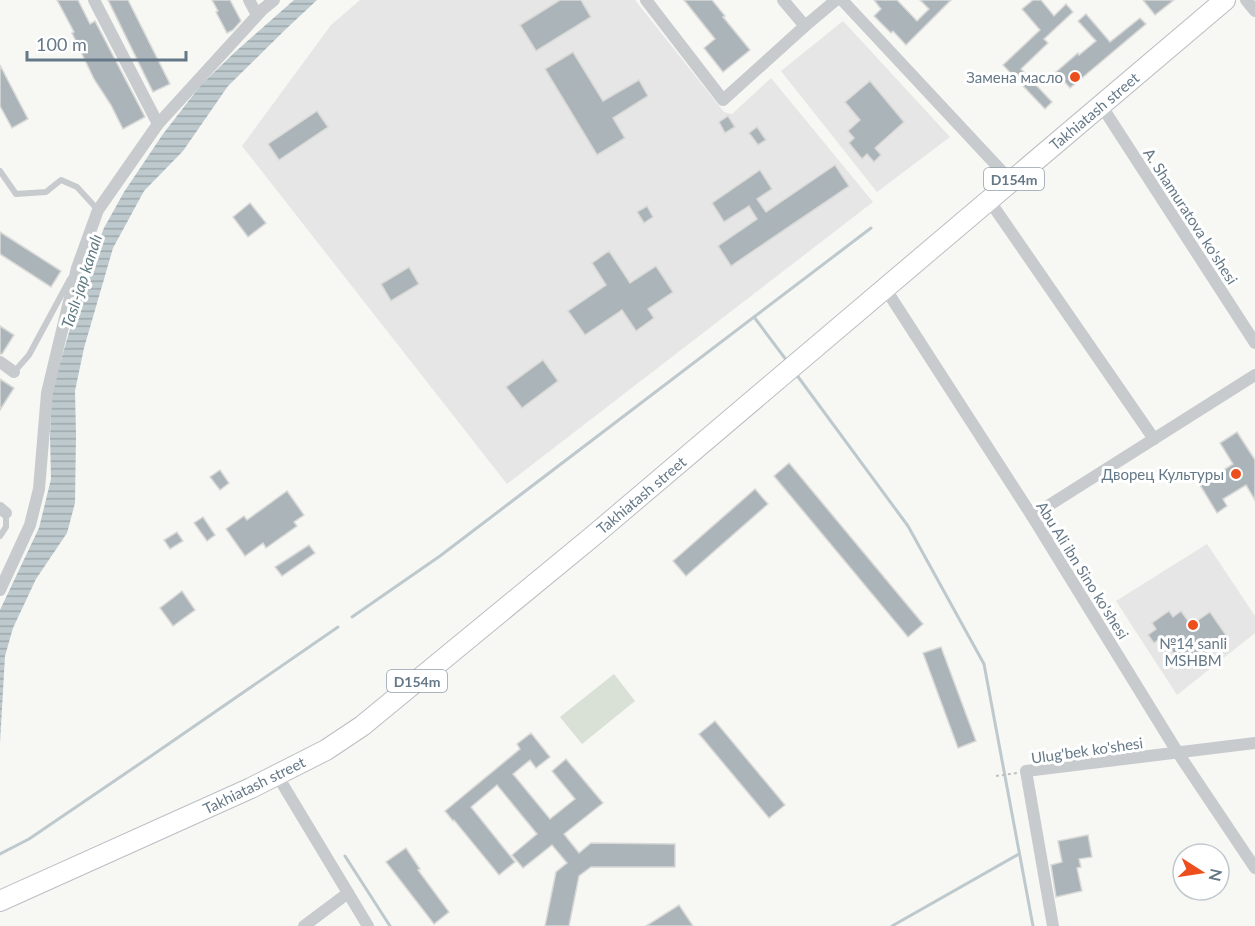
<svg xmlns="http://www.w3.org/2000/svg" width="1255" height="926" font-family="Lato,sans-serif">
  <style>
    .built { fill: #e5e6e5 }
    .park { fill: #d9e0d5 }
    .water { fill: url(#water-rules) }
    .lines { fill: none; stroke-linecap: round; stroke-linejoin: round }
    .stream { stroke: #bdc9cd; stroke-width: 3 }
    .building { fill: #abb4b9; stroke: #d9d9d7; stroke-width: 1.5 }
    .primary-casing { stroke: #babec2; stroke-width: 22 }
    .path { stroke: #bec1c3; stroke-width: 2; stroke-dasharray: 3 3; stroke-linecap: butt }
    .service { stroke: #c7cbce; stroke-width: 6 }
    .minor { stroke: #c7cbce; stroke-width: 12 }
    .primary { stroke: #fff; stroke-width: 20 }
    .poi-dot { fill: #ed4e1e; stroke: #fff; stroke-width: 2 }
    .labels { text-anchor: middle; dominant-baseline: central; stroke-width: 6; stroke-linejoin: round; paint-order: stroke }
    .shield { fill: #fff; stroke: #93a0ab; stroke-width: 1.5 }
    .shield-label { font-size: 14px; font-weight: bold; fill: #657887 }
    .poi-label { font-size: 15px; fill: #657887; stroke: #fff; text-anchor: end }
    .street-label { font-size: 15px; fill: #657887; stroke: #fff }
    .water-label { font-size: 16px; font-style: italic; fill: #607a83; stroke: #fff }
  </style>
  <defs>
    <pattern id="water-rules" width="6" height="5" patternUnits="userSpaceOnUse" patternTransform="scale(1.5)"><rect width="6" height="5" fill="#bdc9cd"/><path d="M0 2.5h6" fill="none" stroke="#9da8ac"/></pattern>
  </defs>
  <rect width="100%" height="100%" fill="#f7f7f4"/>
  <g class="built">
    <path d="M360,0H635L724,112L732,114L771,78L873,202L507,484L242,146L331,25Z"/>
    <path d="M843,21L950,137L877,192L781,71Z"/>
    <path d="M1207,544L1255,616V633L1177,695L1116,601Z"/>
  </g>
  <path class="park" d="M614,674L635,701L582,744L560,717Z"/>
  <path class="water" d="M294,0H317L286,29L228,86L183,151L144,191L113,248L84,348L75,391L76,435L75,503L67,533L36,579L13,628L5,656L0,743V610L39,528L51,479L50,436L52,387L61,360L88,267L104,228L124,192L163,134L201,85L234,53Z"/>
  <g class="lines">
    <g class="stream">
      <path d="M754,317L787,361"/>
      <path d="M796,374L908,526L984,664L1033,926"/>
      <path d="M352,617L440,556L871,228"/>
      <path d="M0,854L29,839L154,754L338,627"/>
      <path d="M345,856L390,926"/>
      <path d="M892,926L1019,854"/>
    </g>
  </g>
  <g class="building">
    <path d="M57,0H78L90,24L95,21L145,117L123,129L111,105L94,79L72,33L74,32Z"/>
    <path d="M108,0H128L170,84L153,92Z"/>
    <path d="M212,0H230L241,21L233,30L227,33L216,12L218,11Z"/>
    <path d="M560,0H581L591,17L536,51L520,25Z"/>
    <path d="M684,0H712L725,16L723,17L750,50L723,72L704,48L715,39Z"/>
    <path d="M874,0H897L917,21L929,9L920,0H951L906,45L893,31L891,33L874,16L881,9Z"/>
    <path d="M1033,0H1041L1054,16L1066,4L1073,12L1044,39L1048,43L1021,69L1052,102L1045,109L1003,65L1040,30L1022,9Z"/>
    <path d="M1143,0H1174L1155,15Z"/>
    <path d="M1086,14L1110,42L1140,18L1146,24L1070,88L1056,72L1078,53L1079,55L1096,41L1078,21Z"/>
    <path d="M573,52L603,101L639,80L648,96L613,118L625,138L597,155L545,69Z"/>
    <path d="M0,65L28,119L12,128L0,106Z"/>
    <path d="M870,81L904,122L875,148L881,155L874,162L867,154L862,159L849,143L854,138L848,131L860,120L845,102Z"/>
    <path d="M317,111L328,127L279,160L268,144Z"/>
    <path d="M728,116L735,127L725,133L719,122Z"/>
    <path d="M757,127L766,140L758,145L749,133Z"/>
    <path d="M835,165L849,186L731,266L718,246L757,219L749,206L724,222L712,203L760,170L772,189L757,199L766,212Z"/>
    <path d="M250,203L266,223L248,237L233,217Z"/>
    <path d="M647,206L653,217L644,223L637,212Z"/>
    <path d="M0,232L61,271L51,287L0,254Z"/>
    <path d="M609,251L630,283L656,266L673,292L648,309L654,318L636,331L622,310L585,335L568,311L606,285L592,263Z"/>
    <path d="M409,267L419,284L391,301L381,284Z"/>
    <path d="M0,326L14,335L2,354H0Z"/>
    <path d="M543,360L558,381L522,408L506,387Z"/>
    <path d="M0,379L14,388L0,410Z"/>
    <path d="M1237,432L1255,460V500L1246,485L1223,499L1227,506L1217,513L1200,485L1233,464L1220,443Z"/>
    <path d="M789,463L923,624L908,637L774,476Z"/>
    <path d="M220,470L229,483L220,490L210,477Z"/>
    <path d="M755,489L768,504L686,576L673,561Z"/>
    <path d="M287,491L304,515L294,522L297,526L266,548L263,543L245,556L226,529L244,516L247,520Z"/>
    <path d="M203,517L215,535L207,541L194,523Z"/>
    <path d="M177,532L183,541L170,549L164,540Z"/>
    <path d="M309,545L315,553L282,576L275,567Z"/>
    <path d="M182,591L195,610L173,626L160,608Z"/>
    <path d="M1169,611L1173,617L1181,611L1191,625L1210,612L1228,638L1185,669L1162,637L1154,643L1148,635L1156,629L1152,623Z"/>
    <path d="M941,647L976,741L958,748L923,653Z"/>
    <path d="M715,721L785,805L769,818L699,734Z"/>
    <path d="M531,733L550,757L536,768L530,760L513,774L550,819L575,799L552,771L566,759L603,803L564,834L579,853L591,843L675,844V867H591L579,876L569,926H545L556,872L567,863L552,845L523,868L512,855L537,834L497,785L471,807L515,862L499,875L454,820L453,821L445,811L520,749L517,744Z"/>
    <path d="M1088,835L1092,857L1079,859L1081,867L1077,868L1082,891L1056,897L1051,865L1062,862L1058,841Z"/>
    <path d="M406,848L420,869L418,870L449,912L434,924L386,862Z"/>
    <path d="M679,905L693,926H646Z"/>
  </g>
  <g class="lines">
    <defs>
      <path id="primary" d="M0,901L251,788L326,750L362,726L593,536L1225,0"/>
    </defs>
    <use href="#primary" class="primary-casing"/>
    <path class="path" d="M996,776L1017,773"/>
    <g class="service">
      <path d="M0,171L16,194L46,192L61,180L77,187L98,210"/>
      <path d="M14,372L29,355L70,279"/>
      <path d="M0,536L6,527V513"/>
    </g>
    <g class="minor">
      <path d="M94,0L158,124"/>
      <path d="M249,0L257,15"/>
      <path d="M646,0L723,100L805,26L836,0"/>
      <path d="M783,0L805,26"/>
      <path d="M842,0L1011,181"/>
      <path d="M1246,0L1255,11"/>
      <path d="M1101,105L1255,343"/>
      <path d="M989,200L1154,439"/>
      <path d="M885,288L1032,516L1178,753L1255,868"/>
      <path d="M0,362L14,372"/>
      <path d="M0,508L6,513"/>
      <path d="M1032,516L1255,375"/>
      <path d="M0,590L30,525L39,489L47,393L77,268L98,210L158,124L263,9L274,0"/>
      <path d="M277,775L368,926"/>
      <path d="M304,926L348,893"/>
      <path d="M1053,926L1026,771L1255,743"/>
    </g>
    <use href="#primary" class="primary"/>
  </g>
  <g class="poi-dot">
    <circle cx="1075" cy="77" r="6"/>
    <circle cx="1236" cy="474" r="6"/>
    <circle cx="1193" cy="625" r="6"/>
  </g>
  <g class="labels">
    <g class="shield">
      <rect x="984" y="168" width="60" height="22" rx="4.5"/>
      <rect x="387" y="670" width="60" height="22" rx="4.5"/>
    </g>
    <g class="shield-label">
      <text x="1014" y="179">D154m</text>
      <text x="417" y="681">D154m</text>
    </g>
    <g class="poi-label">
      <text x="1063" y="77">Замена масло</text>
      <text x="1224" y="474">Дворец Культуры</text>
      <text x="1193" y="643" text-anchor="middle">№14 sanli<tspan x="1193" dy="17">MSHBM</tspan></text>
    </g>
    <g class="street-label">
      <text transform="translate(1094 111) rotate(-40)">Takhiatash street</text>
      <text transform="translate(1191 216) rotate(57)">A. Shamuratova ko'shesi</text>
      <text transform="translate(641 495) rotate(-40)">Takhiatash street</text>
      <text transform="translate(1083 570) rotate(58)">Abu Ali ibn Sino ko'shesi</text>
      <text transform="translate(1087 750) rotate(-8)">Ulug'bek ko'shesi</text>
      <text transform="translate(254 785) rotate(-26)">Takhiatash street</text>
    </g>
    <g class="water-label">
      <text transform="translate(81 281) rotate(-72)">Taslı-jap kanalı</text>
    </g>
  </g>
  <g transform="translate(1201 872) rotate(102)"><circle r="28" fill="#ffffff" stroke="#c1c9cf" stroke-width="1.5"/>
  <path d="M0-4.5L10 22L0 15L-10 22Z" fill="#ed4e1e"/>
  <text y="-9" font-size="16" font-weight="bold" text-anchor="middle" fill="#657887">N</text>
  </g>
  <path d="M27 51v9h159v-9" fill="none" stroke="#657887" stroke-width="3"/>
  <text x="36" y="51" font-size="18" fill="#657887" stroke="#ffffff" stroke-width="4.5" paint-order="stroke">100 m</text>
</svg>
